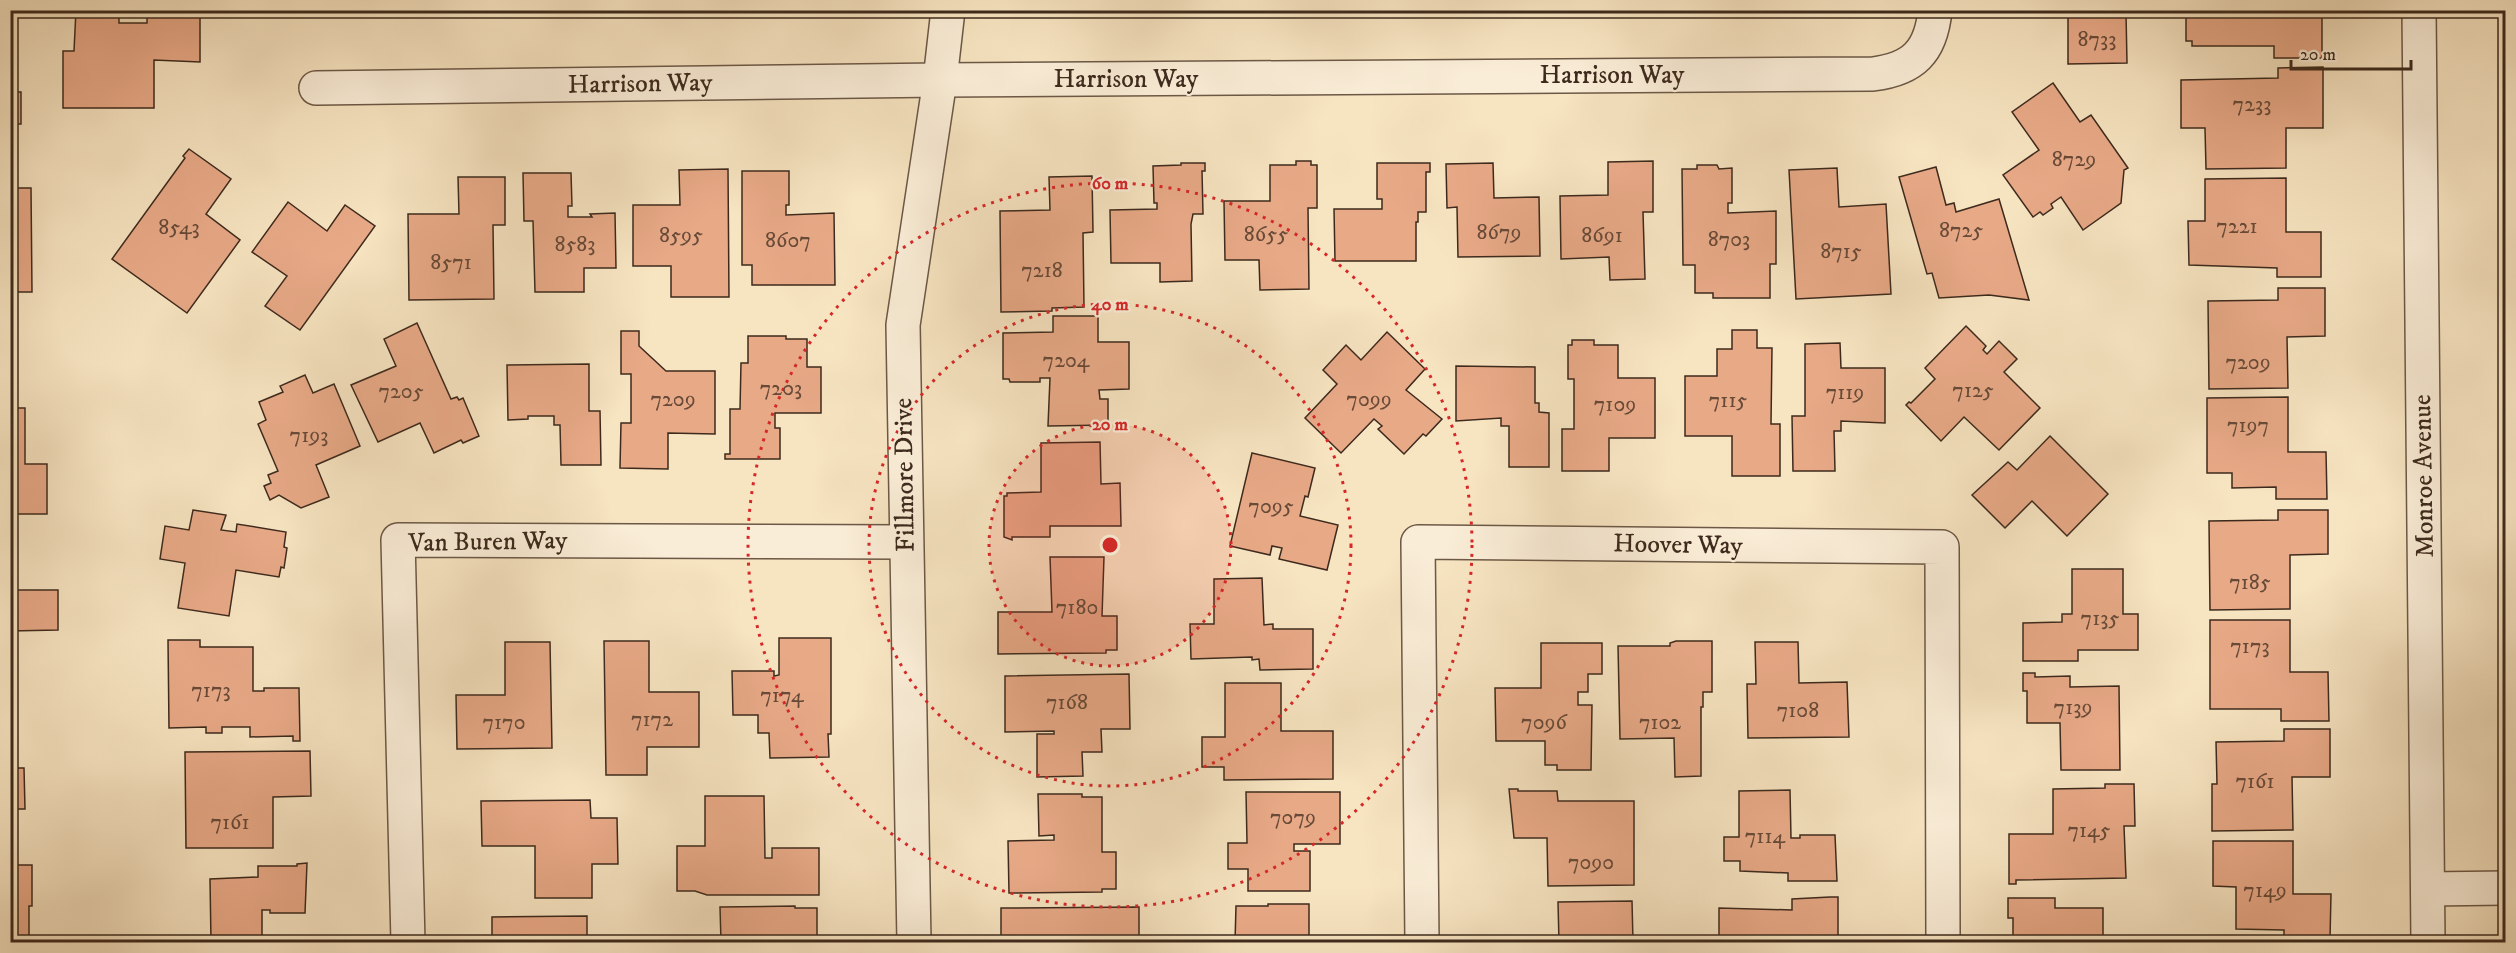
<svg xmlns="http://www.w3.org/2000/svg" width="2516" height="953" font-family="'IM FELL DW Pica',serif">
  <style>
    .building { fill: #e8a987; stroke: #3d2a1d; stroke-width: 1.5 }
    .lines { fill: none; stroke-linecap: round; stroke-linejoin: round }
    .minor-casing { stroke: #6c5846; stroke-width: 36 }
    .minor { stroke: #faedd7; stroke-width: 33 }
    .ring { fill: none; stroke: #d62828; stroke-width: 3; stroke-dasharray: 3 6 }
    .labels { text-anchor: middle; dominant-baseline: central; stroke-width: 4.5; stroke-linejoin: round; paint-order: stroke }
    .number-label { font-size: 22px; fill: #684a38 }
    .street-label { font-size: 26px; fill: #3d2a1d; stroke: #faedd7 }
    .centre { fill: #d62828; stroke: #faedd7; stroke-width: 3 }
    .ring-label { font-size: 18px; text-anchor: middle; font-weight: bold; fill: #d62828; stroke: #faedd7; stroke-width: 4.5; stroke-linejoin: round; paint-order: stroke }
  </style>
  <rect width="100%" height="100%" fill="#f7e4c1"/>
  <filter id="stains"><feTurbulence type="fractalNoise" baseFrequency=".00333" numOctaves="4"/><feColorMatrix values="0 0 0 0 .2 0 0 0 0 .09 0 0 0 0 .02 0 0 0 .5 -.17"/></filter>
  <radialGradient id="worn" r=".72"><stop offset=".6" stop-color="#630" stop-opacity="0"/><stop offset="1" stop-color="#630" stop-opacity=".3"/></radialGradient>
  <g class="building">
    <path d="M76,10H119V23H147V15H200V62L154,60V108H63V51H74Z"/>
    <path d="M2030,10H2149V12L2126,13L2127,63L2068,64V15L2030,16Z"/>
    <path d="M2186,10H2322V58H2274V46H2192V41H2186Z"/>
    <path d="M2323,67V128H2286V168L2206,169L2205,128H2181V80L2278,78V68Z"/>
    <path d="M2053,83L2080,122L2091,115L2128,168L2124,170L2121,203L2083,230L2061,197L2051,204L2053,208L2043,215L2040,212L2033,217L2003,175L2039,150L2012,112Z"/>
    <rect x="10" y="92" width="11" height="32"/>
    <path d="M189,149L231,179L206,214L240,240L187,313L112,259L185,158L183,156Z"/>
    <path d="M1296,161H1311V165H1317V208H1308L1309,289L1260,290L1259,260H1225L1224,201H1270V165H1296Z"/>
    <path d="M1653,161V212H1643L1645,279L1610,280L1609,257L1561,259L1560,196L1608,195V162Z"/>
    <path d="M1181,163H1205V171H1202L1203,214H1193L1191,224L1192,281L1160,282V263H1111L1110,210L1157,209V203H1154L1153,166L1181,165Z"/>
    <path d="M1377,163H1430V172H1426V212H1418V222H1416V261H1335L1334,209H1382V199H1377Z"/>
    <path d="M1493,163L1494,198L1539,197L1540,256L1458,257L1457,207L1447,208L1446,164Z"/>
    <path d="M1697,165H1717L1719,169L1732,168V203H1728V213L1776,211V264H1770V298H1713V293H1695V265H1683L1682,169H1697Z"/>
    <path d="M1936,167L1946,205L1954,203L1956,212L1999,199L2029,300L1989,295L1939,298L1932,273L1927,274L1899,177Z"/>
    <path d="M1837,168L1839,207L1886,204L1891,294L1796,299L1789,170Z"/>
    <path d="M728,169L729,297H671V266H633V205H680L679,170Z"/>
    <path d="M742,171H789V205H786V215L834,213L835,285H752V265H742Z"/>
    <path d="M523,173H571L572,206H568V217H592L590,214L615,213L616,268H584V292H535L533,221H524Z"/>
    <path d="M1092,176L1093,232L1083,233L1084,307L1052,308V311L1001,312L1000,211L1050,210L1049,177Z"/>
    <path d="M458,177H505V225H493L494,299L409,300L408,214H459Z"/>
    <path d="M2286,178V232H2321V277H2277V268L2189,265L2188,221H2205V179Z"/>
    <path d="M10,188H31L32,292H10Z"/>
    <path d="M288,202L327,231L345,205L375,226L300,330L265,306L287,276L252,252Z"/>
    <path d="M2278,288H2325V336L2287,337L2288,388L2209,389L2208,301L2278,300Z"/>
    <path d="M1053,316H1098V342H1129V389L1099,390L1100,399H1108V425L1048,426L1050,378H1040V382H1010L1009,379H1003V333L1053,332Z"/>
    <path d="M417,323L451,399L457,397L459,400L463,398L479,436L463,443L461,440L434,453L420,423L378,442L351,385L396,366L384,339Z"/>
    <path d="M1966,326L1986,346L1983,350L1987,354L1999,341L2017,359L2004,372L2040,408L1999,450L1964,417L1941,441L1906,405L1909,402L1911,403L1935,379L1925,368Z"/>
    <path d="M1732,330H1757V348H1772L1771,424H1780V476H1732V436H1685V376H1717V349H1732Z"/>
    <path d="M621,331H639V346L666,371H715V434L668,433V469L620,468L621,423H631V374H621Z"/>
    <path d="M1387,332L1425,369L1406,390L1442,419L1426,436L1423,434L1404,454L1378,429L1382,426L1374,419L1341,453L1305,418L1337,384L1323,370L1346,345L1361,360Z"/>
    <path d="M748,336H786V339H807V367H821V413H775V428H780V459H725V454H730V409H740L741,363H748Z"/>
    <path d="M1572,340H1594V345H1618V378H1655V438H1609V471H1562V429H1574V379H1568V345H1572Z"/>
    <path d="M1840,343L1841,368H1885V423L1841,421V431H1834L1835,471H1793L1792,416H1805V344Z"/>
    <path d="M589,364V411H600L601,465H561L560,425H554V416H528V419L508,420L507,365Z"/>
    <path d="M1456,366L1535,367V403H1539V412L1549,413V467H1509V426H1501V418L1456,421Z"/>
    <path d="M305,375L313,393L334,384L360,446L316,465L329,497L301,508L279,495L270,500L264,486L271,483L268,475L278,471L258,424L266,420L259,402L283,392L280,386Z"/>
    <path d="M2288,397V452H2326L2327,499H2276V487L2232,488V473H2207V398Z"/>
    <path d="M10,408H25V464H47V514H10Z"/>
    <path d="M2050,436L2108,494L2067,536L2032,501L2005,528L1972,495L2008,462L2017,470Z"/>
    <path d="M1100,442L1101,484L1120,483L1121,526H1050V537H1012V540L1004,537V496H1007V493L1041,492V443Z"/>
    <path d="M1252,453L1315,468L1308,497L1305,496L1300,516L1338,525L1327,570L1279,559L1282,548L1272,546L1270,555L1230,546Z"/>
    <path d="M193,510L226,515L221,530L236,532L237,524L286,532L284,547L287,548L284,568L281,567L279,577L236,570L229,616L178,608L185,563L160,559L165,526L189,530Z"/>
    <path d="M2278,510H2328V554L2290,555V609L2210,610L2209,521L2278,520Z"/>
    <path d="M1050,557H1104L1102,616H1117V650H1106V653L998,654V612H1052Z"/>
    <path d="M2072,569H2123V614H2138V650H2078V661H2023V623L2062,622V614H2072Z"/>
    <path d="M1262,578L1264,625L1273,624V629H1313V669L1260,670L1259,659L1252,660V657L1191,659L1190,624H1214V579Z"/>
    <path d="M10,590H58V630L10,631Z"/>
    <path d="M2210,620H2290V672H2328L2329,721H2281V709H2210Z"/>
    <path d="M779,638H831V734H828L829,757L770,758L769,733H758V715H733L732,671H774V676L779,675Z"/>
    <path d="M168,640H200V647H253V691H264V688H299L300,741H293V736L250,737V727H222V733H206V727L169,728Z"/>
    <path d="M604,641H649V692H699V747H647V775H606Z"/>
    <path d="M1676,641H1712V692H1703V707H1701V776L1675,777L1674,738L1620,739L1618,646H1670V643Z"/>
    <path d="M505,642H550L552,748L457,749L456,695H505Z"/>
    <path d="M1755,642H1798L1799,683L1847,682L1849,737L1748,738L1747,684H1756Z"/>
    <path d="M1541,643H1602V674H1588V692H1578V705H1592L1591,770H1557V765H1545V741H1496L1495,688H1541Z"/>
    <path d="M2023,673H2035V677L2070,676V687L2119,686L2120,770H2061L2060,723H2027V691H2023Z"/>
    <path d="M1129,674L1130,729H1101L1102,752H1082L1083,776L1037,777V734H1054V731L1005,732V676Z"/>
    <path d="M1225,683H1281V731H1333V779L1224,780V767H1202V737H1225Z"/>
    <path d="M2284,729H2330V777H2292L2293,830L2212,831V784H2217L2216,742L2284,741Z"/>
    <path d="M310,751L311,796L273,797V848H186L185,752Z"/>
    <path d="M10,768H24L25,809H10Z"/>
    <path d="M2105,784H2134L2135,826H2124L2126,878L2016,880V884H2009V834H2053V789L2105,788Z"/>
    <path d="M1509,789H1518V791H1557L1558,801H1634V885L1548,886L1547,838H1514Z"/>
    <path d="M1790,790L1791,838H1800V835H1835L1837,881H1788V873L1740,871V861H1724V837H1739V791Z"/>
    <path d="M1246,792H1340V844H1294V851H1310V891H1248V869H1228V843H1247Z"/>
    <path d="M1038,794H1082V797H1102V852H1116V889H1102V892L1009,893L1008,841L1054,840V835L1039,836Z"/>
    <path d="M705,796H764L765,858H772V848H819V895H707L695,891H677V846H705Z"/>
    <path d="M590,800L591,818H617L618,864H592V898H535V846H482L481,801Z"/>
    <path d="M2213,841H2293V894H2331L2330,939L2284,938V930L2236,929V887L2213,886Z"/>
    <path d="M307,863L305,913H270V910H262V942H211L210,879L258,877V866H297V864Z"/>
    <path d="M10,865H32V906H29V942H10Z"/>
    <path d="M1830,897H1838V942H1719V908L1792,910V899Z"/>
    <path d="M2008,898H2055V908H2103V942H2013V918H2008Z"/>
    <path d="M1632,901L1633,942H1559L1558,902Z"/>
    <path d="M1268,904H1309V942H1235L1236,906H1268Z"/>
    <path d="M795,906V908H817V942H721L720,907Z"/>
    <path d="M1139,907V942H1001V908Z"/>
    <path d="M587,916V942H492V917Z"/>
  </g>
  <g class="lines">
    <defs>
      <g id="minor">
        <path d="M2419,10L2428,942"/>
        <path d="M316,88L940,80L1873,74C1913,69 1931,52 1935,10"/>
        <path d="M2428,889L2506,888"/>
        <path d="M408,942L398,540L906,542"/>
        <path d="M914,942L903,325L940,80L948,10"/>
        <path d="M1422,942L1418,542L1942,547L1943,942"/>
      </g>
    </defs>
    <use href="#minor" class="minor-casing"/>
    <use href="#minor" class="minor"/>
  </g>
  <circle cx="1110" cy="545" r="121" fill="#d62828" fill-opacity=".12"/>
  <g class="ring">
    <circle cx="1110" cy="545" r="121"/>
    <circle cx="1110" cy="545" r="241"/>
    <circle cx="1110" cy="545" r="362"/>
  </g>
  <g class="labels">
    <g class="number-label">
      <text x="2097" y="39">8733</text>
      <text x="2252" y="104">7233</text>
      <text x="2074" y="159">8729</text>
      <text x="2237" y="226">7221</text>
      <text x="179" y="227">8543</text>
      <text x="1961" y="230">8725</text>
      <text x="1499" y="232">8679</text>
      <text x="1266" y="234">8655</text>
      <text x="681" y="235">8595</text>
      <text x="1602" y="235">8691</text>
      <text x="1729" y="239">8703</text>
      <text x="788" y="240">8607</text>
      <text x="575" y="244">8583</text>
      <text x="1841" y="251">8715</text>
      <text x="451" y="262">8571</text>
      <text x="1042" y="270">7218</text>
      <text x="1066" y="360">7204</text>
      <text x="2248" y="362">7209</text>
      <text x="781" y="388">7203</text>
      <text x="1973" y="390">7125</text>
      <text x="401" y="391">7205</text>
      <text x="1845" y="392">7119</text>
      <text x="673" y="399">7209</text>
      <text x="1369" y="399">7099</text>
      <text x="1728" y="400">7115</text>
      <text x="1615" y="404">7109</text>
      <text x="2248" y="425">7197</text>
      <text x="309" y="435">7193</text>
      <text x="1271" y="506">7095</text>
      <text x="2250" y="582">7185</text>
      <text x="1077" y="607">7180</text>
      <text x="2100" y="618">7135</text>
      <text x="2250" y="646">7173</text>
      <text x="211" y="690">7173</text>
      <text x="782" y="695">7174</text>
      <text x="1067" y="702">7168</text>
      <text x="2073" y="707">7139</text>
      <text x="1798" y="710">7108</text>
      <text x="652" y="719">7172</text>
      <text x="504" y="722">7170</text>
      <text x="1544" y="722">7096</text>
      <text x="1660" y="722">7102</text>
      <text x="2255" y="781">7161</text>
      <text x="1293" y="817">7079</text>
      <text x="230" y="822">7161</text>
      <text x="2089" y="830">7145</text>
      <text x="1765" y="836">7114</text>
      <text x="1591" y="862">7090</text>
      <text x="2265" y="890">7149</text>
    </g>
    <g class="street-label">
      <text x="1612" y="75">Harrison Way</text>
      <text x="1126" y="79">Harrison Way</text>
      <text transform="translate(640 84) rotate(-1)">Harrison Way</text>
      <text transform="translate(905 475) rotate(-91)">Fillmore Drive</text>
      <text transform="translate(2424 476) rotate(-91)">Monroe Avenue</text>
      <text transform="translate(488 542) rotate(-1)">Van Buren Way</text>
      <text transform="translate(1678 545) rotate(1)">Hoover Way</text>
    </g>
  </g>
  <circle cx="1110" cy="545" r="9" class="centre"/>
  <g class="ring-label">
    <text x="1110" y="189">60 m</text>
    <text x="1110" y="310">40 m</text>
    <text x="1110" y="430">20 m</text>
  </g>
  <rect width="2516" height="953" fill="none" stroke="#f7e4c1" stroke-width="36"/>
  <rect x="12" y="12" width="2492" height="929" fill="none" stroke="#3d2a1d" stroke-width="3"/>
  <rect x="18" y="18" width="2480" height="917" fill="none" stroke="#3d2a1d" stroke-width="1.5"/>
  <path d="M2291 60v9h120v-9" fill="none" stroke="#3d2a1d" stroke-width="3"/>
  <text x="2300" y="60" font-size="18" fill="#3d2a1d" stroke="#faedd7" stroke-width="4.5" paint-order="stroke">20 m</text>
  <rect width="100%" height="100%" filter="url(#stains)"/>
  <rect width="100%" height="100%" fill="url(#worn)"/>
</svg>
